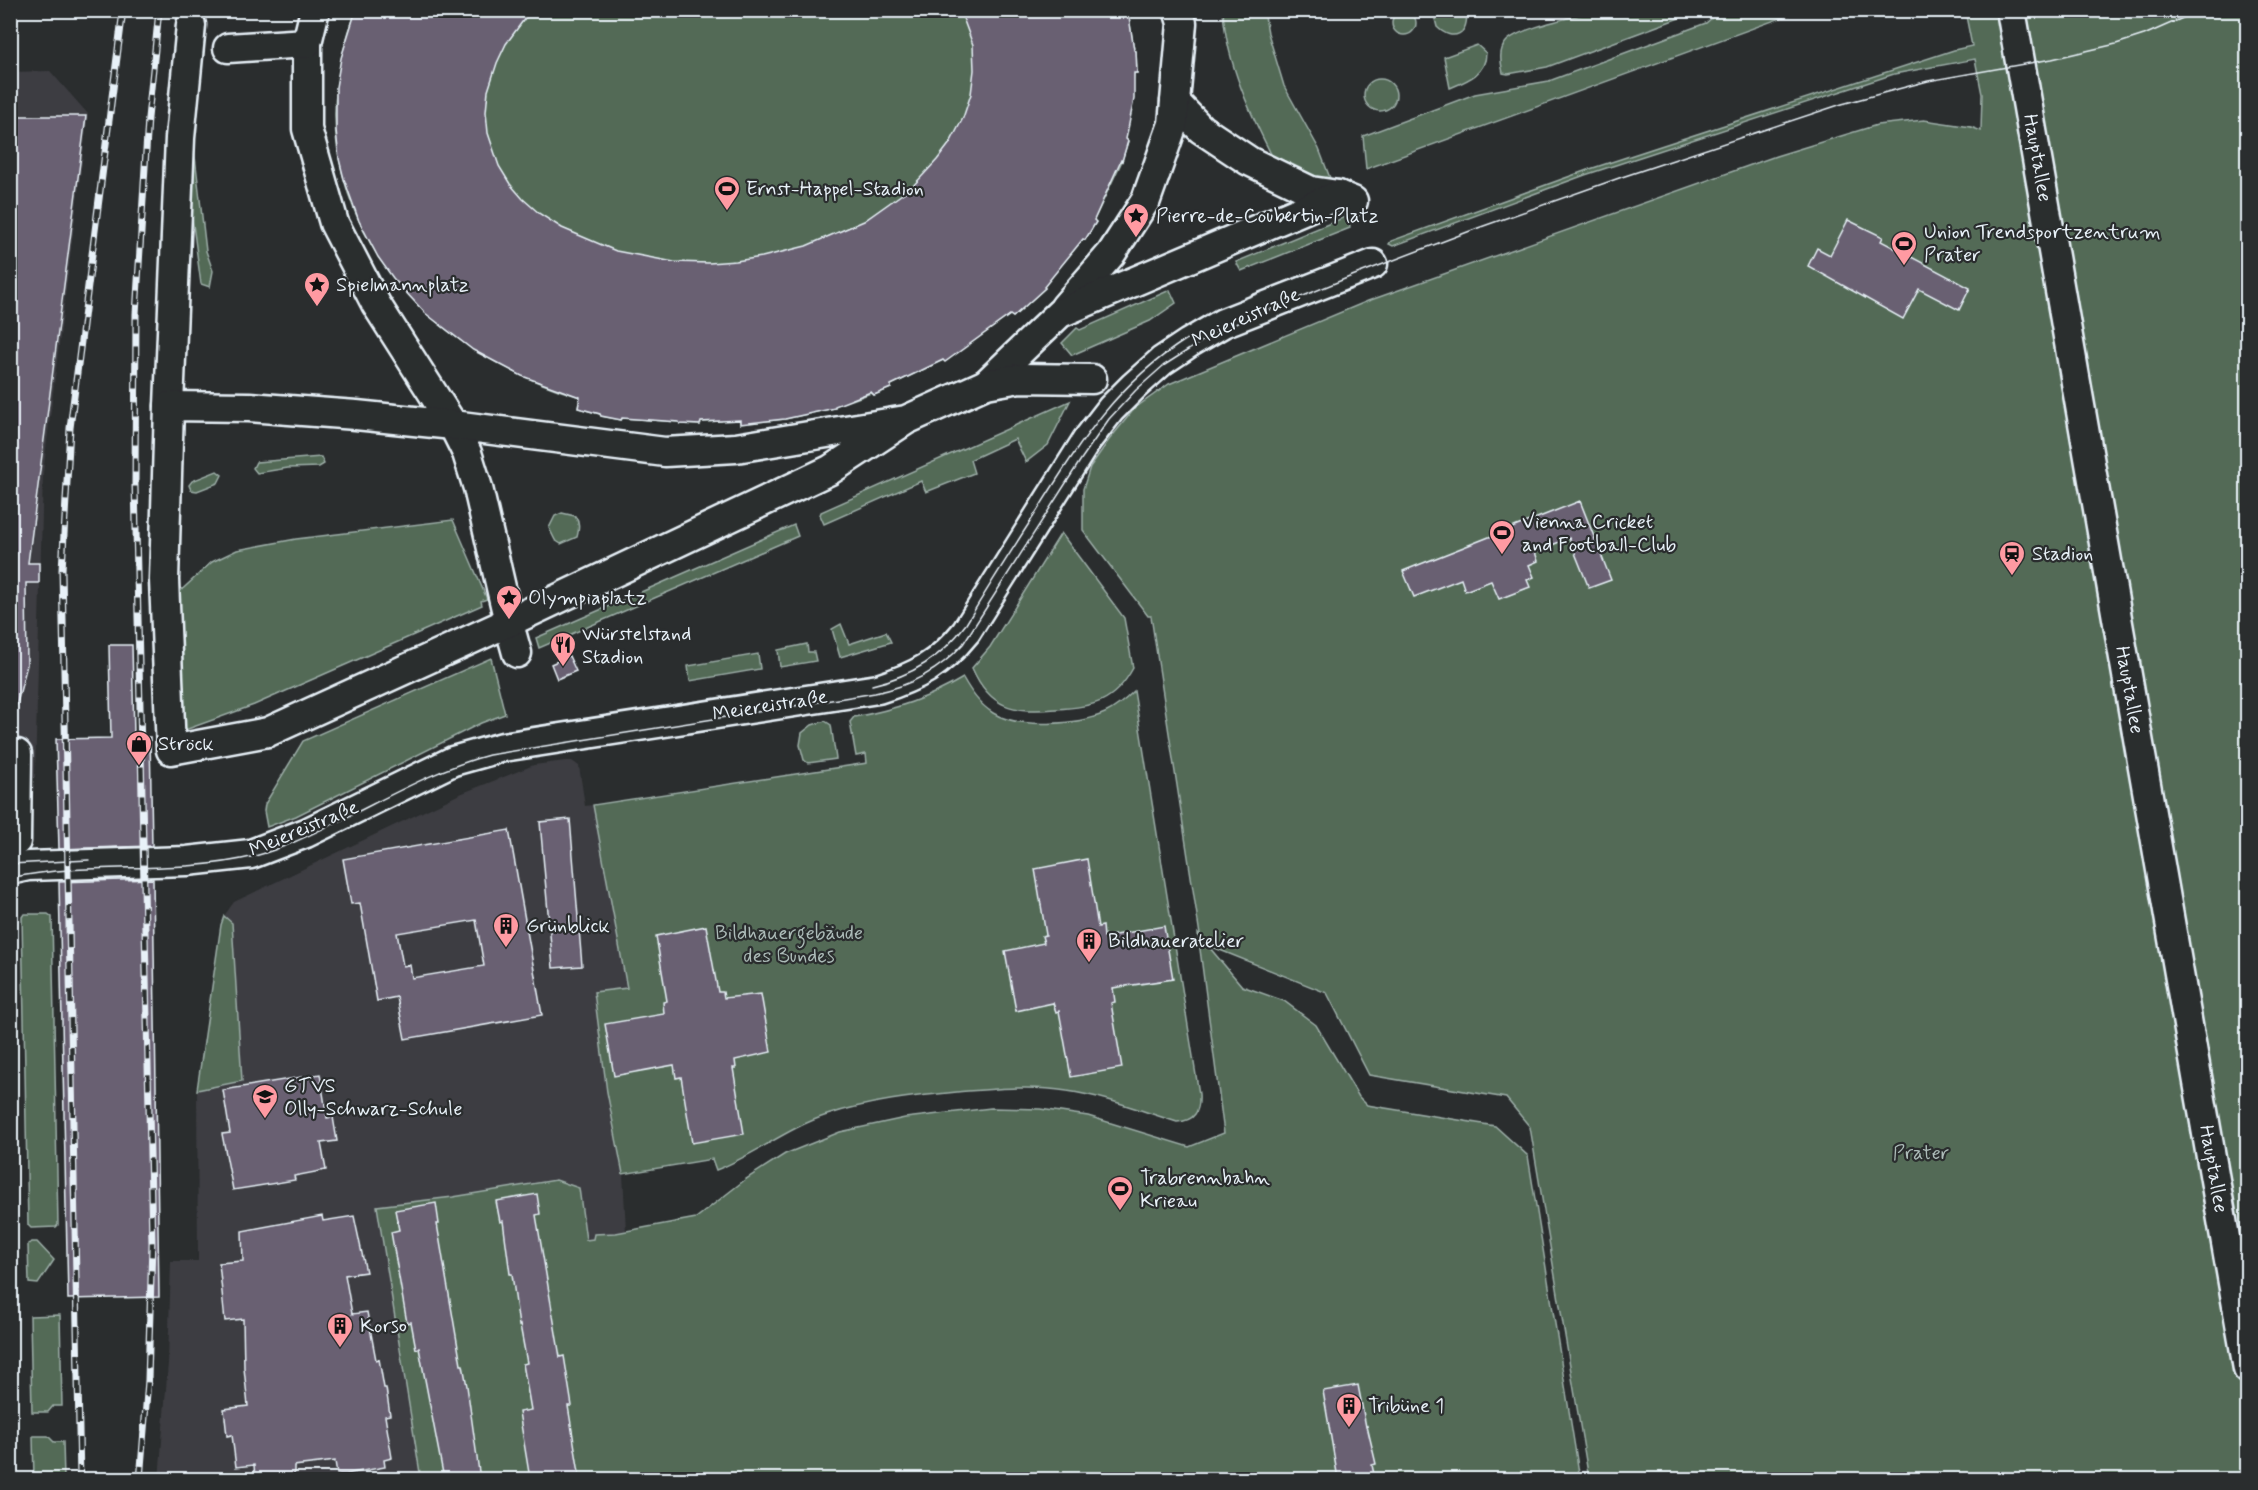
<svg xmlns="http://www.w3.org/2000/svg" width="2258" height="1490" font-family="Mynerve,sans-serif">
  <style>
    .built { fill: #3d3d42 }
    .green { fill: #526a57; stroke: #9daea8; stroke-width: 1.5 }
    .building { fill: #696172; stroke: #e8f1f8; stroke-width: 1.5; fill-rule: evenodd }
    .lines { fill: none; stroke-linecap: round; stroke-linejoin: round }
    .minor-casing { stroke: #e8f1f8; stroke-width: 33 }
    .minor { stroke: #2a2d2e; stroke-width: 28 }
    .tram { stroke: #e8f1f8; stroke-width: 1.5 }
    .rail-casing { stroke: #e8f1f8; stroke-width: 7 }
    .rail { stroke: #2a2d2e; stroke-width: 4.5; stroke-dasharray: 14; stroke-linecap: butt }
    .labels { text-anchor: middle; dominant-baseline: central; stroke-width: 4.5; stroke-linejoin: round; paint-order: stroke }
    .street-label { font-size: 20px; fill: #e8f1f8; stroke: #2a2d2e }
    .poi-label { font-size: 20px; fill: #e8f1f8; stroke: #2a2d2e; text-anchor: start }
    .park-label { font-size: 20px; fill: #acbbb8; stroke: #2a2d2e }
  </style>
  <rect width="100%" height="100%" fill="#2a2d2e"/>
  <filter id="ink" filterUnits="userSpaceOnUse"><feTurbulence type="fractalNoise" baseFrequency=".0167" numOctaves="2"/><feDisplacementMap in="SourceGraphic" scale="12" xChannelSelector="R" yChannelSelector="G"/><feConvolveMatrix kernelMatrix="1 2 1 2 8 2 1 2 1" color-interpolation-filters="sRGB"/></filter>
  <g filter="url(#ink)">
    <g class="built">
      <path d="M50,71L88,114L43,473L35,777L11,785L10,72Z"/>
      <path d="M565,761H572L579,766L585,806L593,805L627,988L594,993L607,1092L623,1174L638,1462L642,1479L159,1480L168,1363L171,1261H198L197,1090L221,925L224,916L234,902L460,794L534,765Z"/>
    </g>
    <g class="green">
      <path d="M1232,10L1264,11L1268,33L1284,86L1319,149L1333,186L1275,162C1251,115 1227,65 1223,12Z"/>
      <path d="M1598,10L1698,11L1547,67L1508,74L1503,73C1501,63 1498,51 1506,42C1518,28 1578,16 1598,10Z"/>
      <path d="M1721,10L1800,11L1366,169L1363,136L1475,94L1549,81L1706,23Z"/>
      <path d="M356,11H1128L1134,50L1136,51L1137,73H1134L1126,139L1128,141L1122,161L1094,220L1096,222L1085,240L1083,239L1044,286L1045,288L1013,317L1010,315L945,361L943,360L891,385V388L874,395L871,393L852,400L849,390L832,396L835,408L785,419L740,424L739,412L721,413V421L701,422L700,425L680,424L679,422L623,418L621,420L601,416L600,414L578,408L580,397C476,366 383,299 348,193C337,159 332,120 337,85C340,59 347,35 356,11Z"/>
      <path d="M1433,11H1466C1470,34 1453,43 1437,27Z"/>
      <path d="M1965,11H2247V1479H1589L1530,1127L1506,1098L1369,1075L1327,993L1210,946L1200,935L1151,616H1148L1083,530V489L1090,467L1109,440L1135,408L1169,384L1368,301L1776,156L1877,125L1924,120L1971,127L1981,131L1982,94L1975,59L1894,74L1585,175L1393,246L1389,244L1391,241L1590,169L1954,50L1972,46Z"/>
      <circle cx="1404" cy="23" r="12"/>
      <path d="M1477,45L1486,53C1486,74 1467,81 1450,88L1444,57Z"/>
      <circle cx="1380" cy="95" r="16"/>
      <path d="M193,139L206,251L213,271L210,287L201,284L183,150Z"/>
      <path d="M1345,217L1349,220L1350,228L1241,271L1236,262Z"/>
      <path d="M1170,290L1176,303L1150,321L1072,355L1062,343L1077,328L1080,330Z"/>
      <path d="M1070,401L1048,445L1026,462L1015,439L970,460L974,473L926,492L921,481L824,524L820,515L821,512Z"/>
      <path d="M321,457L324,464L319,467L288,468L257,473L253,468L256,462Z"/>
      <path d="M217,471L222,475L218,483L197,491L191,490L189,485L192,481Z"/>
      <path d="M562,513L575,516C580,523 579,529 577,537L561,544L555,540L549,528L555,516Z"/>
      <path d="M453,520L487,599L481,601L482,605L254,705L185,730L179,727L175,596L212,562L237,550L296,539Z"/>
      <path d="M794,525L798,536L539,648L536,638Z"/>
      <path d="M1061,533L1124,618L1133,668C1114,703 1093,707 1056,709C1015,713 990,709 972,668L990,647Z"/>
      <path d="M841,624L849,644L886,632L891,642L840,657L832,629Z"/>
      <path d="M807,644L808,652H814L816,661L780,667L778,650Z"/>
      <path d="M758,654L760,669L690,681L688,666Z"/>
      <path d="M491,658L505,714L481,723L296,816L267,827L264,811L265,804L303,741Z"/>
      <path d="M963,678C971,692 979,704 993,713C1018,729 1078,725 1105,713C1116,708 1125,700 1134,691L1199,1094C1200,1111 1195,1121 1177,1122C1141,1111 1104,1096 1067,1091C1030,1085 994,1089 957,1092C914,1096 869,1101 827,1115C787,1128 755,1155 716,1170L712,1159L623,1174L607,1092L594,992L627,988L593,805L867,763L866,754L856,756L850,722L854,717C894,710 928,699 963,678Z"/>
      <path d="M825,721L831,725L836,759L808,763L804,760L800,745L802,733L812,725Z"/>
      <path d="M48,914L52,917L58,1225L56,1227L31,1228L28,1225L22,917L24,914Z"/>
      <path d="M224,916L232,923L242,1081L197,1090L221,925Z"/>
      <path d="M1198,934L1242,986L1284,1001L1316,1025L1359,1097L1367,1105L1495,1126L1528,1156L1580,1479H421L377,1206L453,1197L556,1180L579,1188L586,1240L593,1239L594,1234L616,1233L696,1218L746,1179L785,1154L840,1132L905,1118L991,1108L1040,1109L1088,1116L1189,1147L1224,1133Z"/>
      <path d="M32,1242H37L54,1260L38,1284L29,1283L28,1244Z"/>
      <path d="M60,1315L62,1406H53L48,1412H32L30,1316Z"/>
      <path d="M48,1436L54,1442H63L64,1479H34L33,1436Z"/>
    </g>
    <g class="building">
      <path d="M356,10H531L506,44L497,63L488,91L486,112L488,133L499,166L510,184L523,199L540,214L562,228L616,251L674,262L709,263L736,261L762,257L806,246L864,221L912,187L937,160L950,143L963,118L971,94L974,70L973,45L960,10H1128L1134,50L1136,51L1137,73H1134V99L1126,139L1128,141L1122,161L1121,160L1094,220L1096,222L1085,240L1083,239L1044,287L1045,288L1013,317L1010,315L945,362L943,360L891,385V388L874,395L871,392L835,406V408L785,419L740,424V420L701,422L700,425L680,424L679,422L622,418L621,420L601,416L600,414L578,408L580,397L522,376L473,350L425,313L393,278L378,257L359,221L344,179L339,159L336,130V87L341,58Z"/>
      <path d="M10,116H86L28,563H39V583H26L27,665L15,711H10Z"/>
      <path d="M1848,220L1883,237L1881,241L1970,288L1959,310L1919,289L1903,319L1808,266L1817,248L1830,255Z"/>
      <path d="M1580,501L1611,580L1589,588L1569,538L1535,552L1538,561L1529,565L1534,577L1527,580L1530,587L1499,599L1491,581L1465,591L1461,579L1414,597L1403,571Z"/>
      <path d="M109,645H132L134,737H150L152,846L59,849L56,739L111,738Z"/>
      <path d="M569,656L576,671L557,679L551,664Z"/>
      <path d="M570,819L582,966L553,968L540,822Z"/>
      <path d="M509,830L542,1015L405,1039L397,997L377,1001L360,903L351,904L343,859ZM476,920L484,966L412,978L410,965L403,966L397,933Z"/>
      <path d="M1087,859L1098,927L1103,926L1104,937L1164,926L1173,979L1113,988L1115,1002L1111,1003L1122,1068L1071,1077L1059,1011L1056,1012L1053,1003L1016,1011L1005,951L1044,943L1042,936L1046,935L1035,869Z"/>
      <path d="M153,879L159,1297L68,1299L59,882Z"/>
      <path d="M706,926L718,992H723L724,998L761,994L771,1052L735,1060L736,1068H733L744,1134L692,1143L681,1077L676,1078L674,1065L614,1076L605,1024L664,1014L663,1002L667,1001L656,936Z"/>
      <path d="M320,1074L327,1118L333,1117L337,1141L321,1143L326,1170L294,1176L295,1180L233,1190L222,1134L230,1133L223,1090Z"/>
      <path d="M537,1194L540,1214L536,1215L560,1357L564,1356L572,1406H568L580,1479H530L519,1412L531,1410L523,1364L527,1363L520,1325L519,1326L512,1274H510L503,1221L500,1222L496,1201Z"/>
      <path d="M436,1203L439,1224H437L461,1365H463L467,1386L480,1479H444L419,1348L416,1349L411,1322L407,1323L391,1232L399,1230L395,1210Z"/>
      <path d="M322,1216L323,1221L354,1216L366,1272L345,1275L352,1314L367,1312L376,1360L379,1359L384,1388H386L390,1415L385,1416L392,1458L384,1460L385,1467L346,1474H337L335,1461L294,1466V1475L255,1477L254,1465L236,1467L232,1435L227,1436L224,1409L248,1406L244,1368L243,1319L225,1321L219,1263L243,1261L242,1231Z"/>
      <path d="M1358,1385L1366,1427L1367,1426L1376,1464L1372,1465L1375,1479H1338L1323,1391Z"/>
    </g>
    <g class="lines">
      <defs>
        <g id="minor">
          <path d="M2011,10L2248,1369"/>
          <path d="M307,43V129L334,223L376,304L453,425L467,453L478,488L512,635L517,653"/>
          <path d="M228,48L307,43L315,10"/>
          <path d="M1175,102L1201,129L1249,161L1311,191L1338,195"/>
          <path d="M1065,307L1111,254L1146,200L1173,124L1182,23L1178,10"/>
          <path d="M986,384L1060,313L1338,195L1353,201"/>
          <path d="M169,406L180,138L191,25"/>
          <path d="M906,420L830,470L509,622L268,732L171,750L164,580L169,406L249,407L356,415L453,425L665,452L736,448L906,420L986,384L1020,378L1092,379"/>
          <path d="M16,841L17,754"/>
          <path d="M10,870L28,866L187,861L251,854L306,833L453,761L503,747L878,689C918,676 939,665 966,632L1087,440L1111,409L1134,386L1162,361L1189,343L1223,323L1373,264"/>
        </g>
      </defs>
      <use href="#minor" class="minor-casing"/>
      <use href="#minor" class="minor"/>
      <g class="tram">
        <path d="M872,685C912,676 942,657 966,624C989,586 1013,548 1037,511C1081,441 1116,384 1187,339"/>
        <path d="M10,864L89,860"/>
        <path d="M10,878C91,860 175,876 255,856C285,848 312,834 339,821C388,797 436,769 489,755L875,693C911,686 939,671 963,644L1082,458L1109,419L1136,390L1163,366L1218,331L1352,276L1478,228L1622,177L1842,104L1928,81L2052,59L2116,44L2144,35L2201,10"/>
      </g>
      <defs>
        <g id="rail">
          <path d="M80,1480L62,570L70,428L123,10"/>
          <path d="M140,1480L148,1380L152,1243L135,484L136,314L148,118L159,10"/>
        </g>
      </defs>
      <use href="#rail" class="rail-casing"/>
      <use href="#rail" class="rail"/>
    </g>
  </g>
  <defs>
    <symbol id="stadium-pin" viewBox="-11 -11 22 30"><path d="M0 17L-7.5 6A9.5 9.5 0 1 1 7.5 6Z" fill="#ff9aa2" stroke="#2a2d2e"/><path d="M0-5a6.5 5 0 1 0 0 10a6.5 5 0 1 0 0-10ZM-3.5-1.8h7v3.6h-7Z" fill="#111"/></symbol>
    <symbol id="sight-pin" viewBox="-11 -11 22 30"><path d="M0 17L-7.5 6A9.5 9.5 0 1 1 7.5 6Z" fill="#ff9aa2" stroke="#2a2d2e"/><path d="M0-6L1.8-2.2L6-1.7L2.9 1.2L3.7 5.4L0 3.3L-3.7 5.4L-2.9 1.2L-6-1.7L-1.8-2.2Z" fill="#111"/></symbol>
    <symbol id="station-pin" viewBox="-11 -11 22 30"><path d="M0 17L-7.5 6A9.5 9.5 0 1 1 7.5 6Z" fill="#ff9aa2" stroke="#2a2d2e"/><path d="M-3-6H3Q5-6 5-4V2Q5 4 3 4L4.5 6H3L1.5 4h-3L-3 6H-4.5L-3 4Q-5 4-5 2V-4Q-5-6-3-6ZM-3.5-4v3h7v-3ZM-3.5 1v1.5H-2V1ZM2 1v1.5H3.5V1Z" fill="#111"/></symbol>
    <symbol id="restaurant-pin" viewBox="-11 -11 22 30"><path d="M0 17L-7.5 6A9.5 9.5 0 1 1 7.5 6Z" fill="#ff9aa2" stroke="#2a2d2e"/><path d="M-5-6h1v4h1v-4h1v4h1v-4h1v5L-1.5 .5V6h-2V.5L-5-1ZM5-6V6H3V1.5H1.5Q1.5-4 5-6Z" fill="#111"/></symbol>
    <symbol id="shop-pin" viewBox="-11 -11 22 30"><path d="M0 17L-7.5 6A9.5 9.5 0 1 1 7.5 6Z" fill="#ff9aa2" stroke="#2a2d2e"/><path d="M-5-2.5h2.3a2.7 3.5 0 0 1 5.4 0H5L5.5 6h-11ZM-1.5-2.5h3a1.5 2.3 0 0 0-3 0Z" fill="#111"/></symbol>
    <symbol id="building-pin" viewBox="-11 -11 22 30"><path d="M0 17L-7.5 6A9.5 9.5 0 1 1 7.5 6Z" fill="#ff9aa2" stroke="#2a2d2e"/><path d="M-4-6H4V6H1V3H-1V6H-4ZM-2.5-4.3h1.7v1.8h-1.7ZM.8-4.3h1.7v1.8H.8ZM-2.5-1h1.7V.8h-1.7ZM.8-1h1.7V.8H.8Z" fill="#111"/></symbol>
    <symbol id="school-pin" viewBox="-11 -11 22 30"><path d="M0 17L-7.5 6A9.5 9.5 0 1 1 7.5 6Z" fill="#ff9aa2" stroke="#2a2d2e"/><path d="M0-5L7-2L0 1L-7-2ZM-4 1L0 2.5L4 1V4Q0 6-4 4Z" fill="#111"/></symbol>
  </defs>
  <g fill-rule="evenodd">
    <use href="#stadium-pin" x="712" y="174" width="30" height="40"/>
    <use href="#sight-pin" x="1121" y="201" width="30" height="40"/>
    <use href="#stadium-pin" x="1889" y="229" width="30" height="40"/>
    <use href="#sight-pin" x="302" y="270" width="30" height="40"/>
    <use href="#stadium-pin" x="1487" y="518" width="30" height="40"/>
    <use href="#station-pin" x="1997" y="539" width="30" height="40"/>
    <use href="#sight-pin" x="494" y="583" width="30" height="40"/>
    <use href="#restaurant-pin" x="548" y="630" width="30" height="40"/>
    <use href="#shop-pin" x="124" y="729" width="30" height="40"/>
    <use href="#building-pin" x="491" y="911" width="30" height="40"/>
    <use href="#building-pin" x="1074" y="926" width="30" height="40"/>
    <use href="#school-pin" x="250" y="1082" width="30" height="40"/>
    <use href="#stadium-pin" x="1105" y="1174" width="30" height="40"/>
    <use href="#building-pin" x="325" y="1311" width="30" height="40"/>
    <use href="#building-pin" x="1334" y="1391" width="30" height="40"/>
  </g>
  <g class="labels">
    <g class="street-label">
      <text transform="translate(2037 158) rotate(80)">Hauptallee</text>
      <text transform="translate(1246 318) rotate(-25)">Meiereistraße</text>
      <text transform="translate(2129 690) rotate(80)">Hauptallee</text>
      <text transform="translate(770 706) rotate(-9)">Meiereistraße</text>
      <text transform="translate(304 829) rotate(-23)">Meiereistraße</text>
      <text transform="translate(2213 1169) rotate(80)">Hauptallee</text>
    </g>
    <g class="poi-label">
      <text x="746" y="189">Ernst-Happel-Stadion</text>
      <text x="1156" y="216">Pierre-de-Coubertin-Platz</text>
      <text x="1924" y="232">Union Trendsportzentrum<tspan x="1924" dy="23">Prater</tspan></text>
      <text x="336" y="285">Spielmannplatz</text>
      <text x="1522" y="522">Vienna Cricket<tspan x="1522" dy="23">and Football-Club</tspan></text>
      <text x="2032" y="554">Stadion</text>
      <text x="528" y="598">Olympiaplatz</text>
      <text x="582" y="634">Würstelstand<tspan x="582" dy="23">Stadion</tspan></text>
      <text x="158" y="744">Ströck</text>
      <text x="526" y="926">Grünblick</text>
      <text x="1108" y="941">Bildhaueratelier</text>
      <text x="284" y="1086">GTVS<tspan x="284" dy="23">Olly-Schwarz-Schule</tspan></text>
      <text x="1140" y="1178">Trabrennbahn<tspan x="1140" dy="23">Krieau</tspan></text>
      <text x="360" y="1326">Korso</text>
      <text x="1368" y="1406">Tribüne 1</text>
    </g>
    <g class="park-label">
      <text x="789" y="933">Bildhauergebäude<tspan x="789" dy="23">des Bundes</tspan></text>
      <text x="1921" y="1153">Prater</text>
    </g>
  </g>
  <rect width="2258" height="1490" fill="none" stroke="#2a2d2e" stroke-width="36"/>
  <rect x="18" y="18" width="2222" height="1454" fill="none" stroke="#e8f1f8" stroke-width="2" filter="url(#ink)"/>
</svg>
